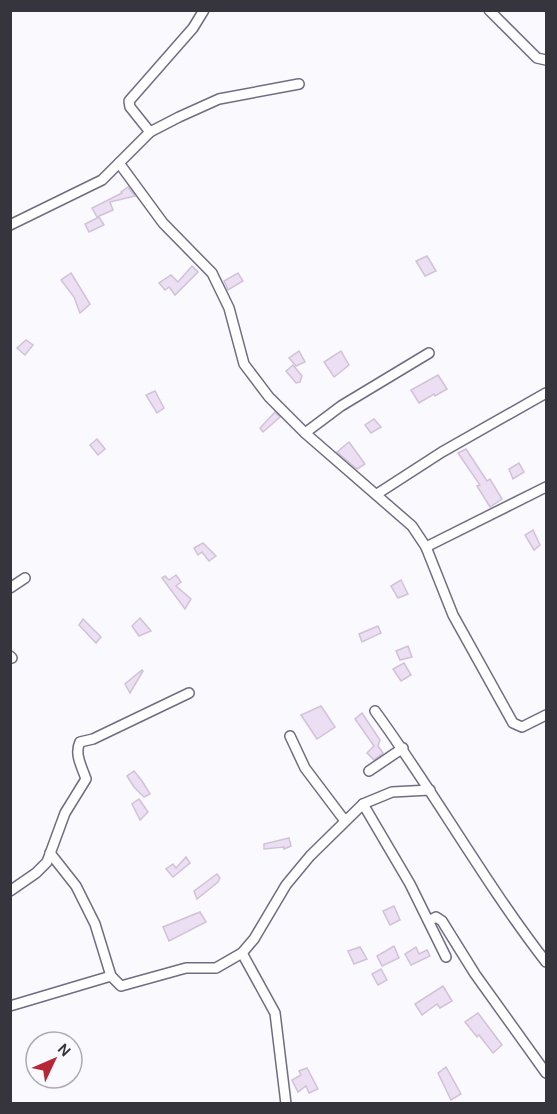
<svg xmlns="http://www.w3.org/2000/svg" width="557" height="1114" font-family="Karla,sans-serif">
  <style>
    .building { fill: #ecdef3; stroke: #d1c2d7; stroke-width: 1.5 }
    .lines { fill: none; stroke-linecap: round; stroke-linejoin: round }
    .street-casing { stroke: #706d82; stroke-width: 12 }
    .street { stroke: #fff; stroke-width: 9 }
  </style>
  <rect width="100%" height="100%" fill="#f9f9fe"/>
  <g class="building">
    <path d="M128,187L135,196L110,202L113,210L97,217L92,208L122,193L121,192Z"/>
    <path d="M99,217L104,225L89,232L85,224Z"/>
    <path d="M427,256L436,271L425,276L416,261Z"/>
    <path d="M192,266L198,272L175,295L169,287L165,290L159,283L171,275L178,282Z"/>
    <path d="M71,273L90,304L80,313L74,297L61,280Z"/>
    <path d="M238,273L243,281L228,290L224,281Z"/>
    <path d="M26,340L33,345L25,355L17,348Z"/>
    <path d="M299,351L305,362L296,366L289,358Z"/>
    <path d="M341,351L349,365L334,377L324,362Z"/>
    <path d="M293,365L302,376L300,382L296,383L286,371Z"/>
    <path d="M438,375L447,389L435,396L434,394L419,403L411,390Z"/>
    <path d="M155,391L164,408L157,413L146,395Z"/>
    <path d="M275,412L280,417L263,432L260,428Z"/>
    <path d="M374,419L381,427L371,433L365,425Z"/>
    <path d="M97,439L105,449L98,455L90,445Z"/>
    <path d="M349,442L365,464L357,469L337,452Z"/>
    <path d="M466,449L487,481L490,479L502,499L490,507L477,486L480,485L458,453Z"/>
    <path d="M519,463L524,472L513,479L509,469Z"/>
    <path d="M533,530L540,545L534,550L525,535Z"/>
    <path d="M203,543L216,556L209,561L202,552L198,555L194,548Z"/>
    <path d="M176,575L181,582L176,586L191,599L185,609L162,578L165,576L169,580Z"/>
    <path d="M401,580L408,594L398,598L391,586Z"/>
    <path d="M140,618L151,631L139,636L132,626Z"/>
    <path d="M83,619L101,637L96,643L79,625Z"/>
    <path d="M378,626L381,633L362,642L359,634Z"/>
    <path d="M408,646L412,657L400,660L396,651Z"/>
    <path d="M404,663L411,675L401,681L393,669Z"/>
    <path d="M142,670L143,671L130,693L125,684Z"/>
    <path d="M321,706L335,727L317,739L301,715Z"/>
    <path d="M362,713L380,740L378,746L383,753L374,760L367,753L374,746L355,719Z"/>
    <path d="M134,771L142,781L150,794L144,797L134,787L127,776Z"/>
    <path d="M139,799L148,812L140,820L132,804Z"/>
    <path d="M289,838L291,846L284,849V847L264,849V844Z"/>
    <path d="M186,857L190,863L173,877L166,869L173,864L176,868Z"/>
    <path d="M217,874L220,878L218,882L197,899L194,891Z"/>
    <path d="M394,906L400,920L390,925L383,911Z"/>
    <path d="M200,912L206,922L169,941L163,927Z"/>
    <path d="M394,946L399,958L382,966L377,956Z"/>
    <path d="M360,947L367,959L354,964L348,951Z"/>
    <path d="M416,947L419,954L427,950L430,956L411,965L405,954Z"/>
    <path d="M381,969L387,980L378,985L372,974Z"/>
    <path d="M443,986L452,1001L440,1008L437,1004L422,1015L415,1004Z"/>
    <path d="M478,1013L502,1045L493,1053L479,1035L477,1037L465,1022Z"/>
    <path d="M446,1067L461,1094L451,1100L438,1073Z"/>
    <path d="M307,1068L318,1089L309,1093L306,1086L298,1092L292,1080L301,1075L299,1071Z"/>
  </g>
  <g class="lines">
    <defs>
      <g id="street">
        <path d="M489,10L537,58L546,60"/>
        <path d="M150,132L130,107L129,101L193,28L204,10"/>
        <path d="M119,163L163,223L212,273L229,308L244,364L269,397L305,433L412,526L426,547L453,615L513,723L522,727L546,715"/>
        <path d="M10,225L102,180L150,132L179,117L219,99L299,84"/>
        <path d="M305,433L341,406L429,353"/>
        <path d="M377,494L442,452L546,393"/>
        <path d="M426,547L546,487"/>
        <path d="M10,588L25,578"/>
        <path d="M10,656L12,658"/>
        <path d="M375,711C435,793 484,882 546,962"/>
        <path d="M290,736L305,768L345,821"/>
        <path d="M369,771L403,748"/>
        <path d="M363,804L410,884L446,957"/>
        <path d="M50,853L76,886L95,924L111,976"/>
        <path d="M10,891L36,873L47,862L65,813L86,779C82,767 74,754 80,742L93,739L189,693"/>
        <path d="M429,921L436,917L442,921L475,974L546,1073"/>
        <path d="M242,953L275,1013L286,1104"/>
        <path d="M10,1006L111,976L121,986L186,968H216L242,953L254,939L286,885L310,856L363,804L392,792L430,790"/>
      </g>
    </defs>
    <use href="#street" class="street-casing"/>
    <use href="#street" class="street"/>
  </g>
  <rect width="557" height="1114" fill="none" stroke="#36353e" stroke-width="24"/>
  <g transform="translate(54 1060) rotate(46)"><circle r="28" fill="#f9f9fe" stroke="#ababb1" stroke-width="1.5"/>
  <path d="M0-4.5L10 22L0 15L-10 22Z" fill="#b72536"/>
  <text y="-9" font-size="16" font-weight="bold" text-anchor="middle" fill="#36353e">N</text>
  </g>
</svg>
